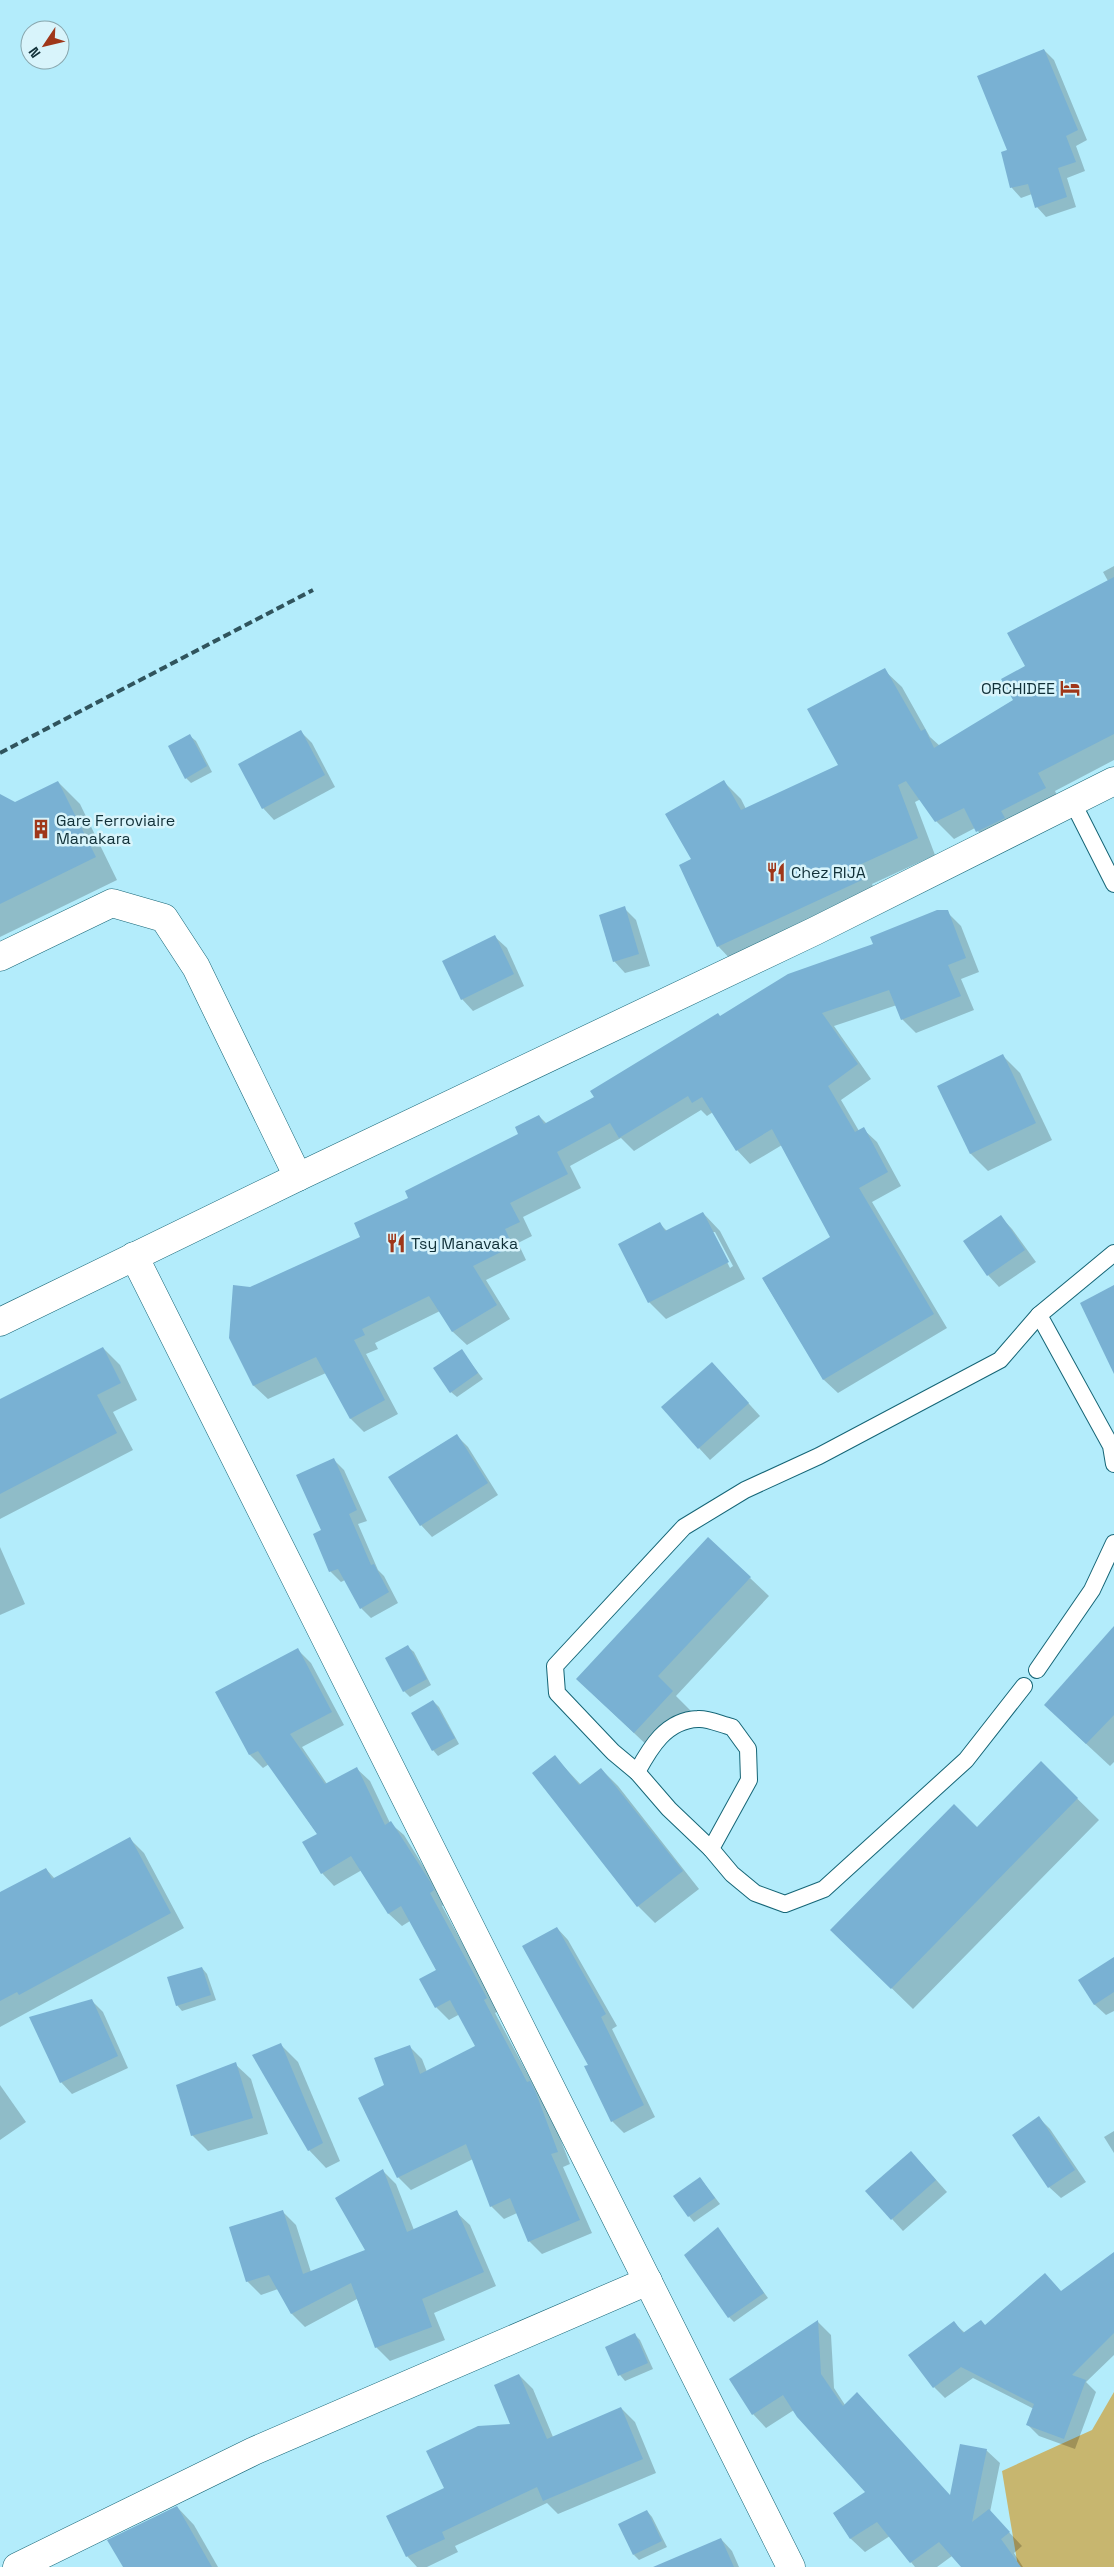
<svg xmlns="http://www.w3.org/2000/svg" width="1114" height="2567" font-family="'Space Grotesk',sans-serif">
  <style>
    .green { fill: #c7b66f }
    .shadow { fill: #0003; fill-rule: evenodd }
    .building { fill: #79b1d3 }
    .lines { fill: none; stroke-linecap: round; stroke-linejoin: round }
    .lane-casing { stroke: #156576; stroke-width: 18 }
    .street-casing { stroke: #156576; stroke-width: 29 }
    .secondary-casing { stroke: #156576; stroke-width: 29 }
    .lane { stroke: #fff; stroke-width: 16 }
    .street { stroke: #fff; stroke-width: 28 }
    .secondary { stroke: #fff; stroke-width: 28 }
    .rail { stroke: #30545d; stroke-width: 4; stroke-dasharray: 8 4; stroke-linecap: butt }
    .labels { text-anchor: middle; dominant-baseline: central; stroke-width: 5; stroke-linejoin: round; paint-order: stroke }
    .poi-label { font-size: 16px; fill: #113038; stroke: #d8f4fb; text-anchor: start }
  </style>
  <rect width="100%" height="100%" fill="#b3ecfb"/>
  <path class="green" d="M1114,2392V2567H1018L1002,2471L1092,2430Z"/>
  <g class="shadow">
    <path d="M1044,50L1054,60L1087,140L1076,146L1085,171L1067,178L1076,207L1046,217L1037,207L1032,194L1021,198L1012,188L1002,153L1009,151Z"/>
    <path d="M1114,566V760L1055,791L1062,806L995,849L975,828L954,839L936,821L921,799L915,802L935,855L872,884L878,897L735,964L718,946L693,860L723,781L741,799L746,809L840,766L884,670L902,687L930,737L940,746L1014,700L1026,667L1108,581L1103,572Z"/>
    <path d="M300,731L312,743L335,787L274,820L263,808Z"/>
    <path d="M190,736L196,741L212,772L191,783L186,778Z"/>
    <path d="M58,782L80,804L117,880L0,937V795L15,803Z"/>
    <path d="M624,908L636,920L650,966L625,973L614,961Z"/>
    <path d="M947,912L961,926L979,972L961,979L974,1010L916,1033L902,1019L897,1005L834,1026L871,1079L841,1100L859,1131L863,1129L877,1142L901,1186L872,1202L947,1328L838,1393L824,1380L763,1279L832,1238L782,1145L750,1164L737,1150L713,1112L707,1116L701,1110L634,1151L621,1138L570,1166L581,1188L523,1217L532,1236L518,1243L526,1260L486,1280L510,1319L467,1345L453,1332L440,1311L375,1343L378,1349L366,1354L398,1414L364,1432L351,1419L326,1373L268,1399L254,1386L230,1338L251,1288L362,1237L410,1199L520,1134L539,1116L547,1124L595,1097L720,1018Z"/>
    <path d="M495,937L507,948L524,986L473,1011L462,999Z"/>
    <path d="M1003,1056L1020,1073L1052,1140L988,1171L971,1154L939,1086Z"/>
    <path d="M703,1213L720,1231L745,1279L666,1319L649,1302L660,1224L667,1231ZM712,1232H715L733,1266L730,1268Z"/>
    <path d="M1001,1217L1012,1229L1036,1262L999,1287L988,1275L965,1241Z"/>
    <path d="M103,1348L120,1365L137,1400L113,1412L133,1450L0,1519V1401Z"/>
    <path d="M461,1350L483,1379L457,1397L451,1392Z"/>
    <path d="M712,1363L760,1416L710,1460L699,1448Z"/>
    <path d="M456,1435L468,1447L498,1495L432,1537L421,1525Z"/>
    <path d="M333,1459L344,1470L367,1521L358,1524L378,1570L384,1576L398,1603L371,1618L361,1608L345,1580L341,1582L330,1571Z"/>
    <path d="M0,1547L25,1604L0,1615Z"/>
    <path d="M750,1578L769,1596L676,1696L691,1711L653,1751L596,1697Z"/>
    <path d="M1114,1628V1762L1110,1766L1069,1728Z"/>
    <path d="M408,1647L414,1652L431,1685L410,1697L404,1691Z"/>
    <path d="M298,1650L311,1663L344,1725L302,1747L327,1784L357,1769L370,1781L390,1823L404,1835L443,1898L446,1903L442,1906L499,2011L495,2013L535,2088L543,2095L548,2107L570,2164L563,2167L592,2233L542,2254L529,2241L517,2213L504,2219L491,2206L473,2159L411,2190L398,2177L386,2086L409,2046L422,2059L427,2072L477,2046L460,2014L449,2020L436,2007L421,1980L437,1971L410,1921L402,1926L389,1914L362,1870L334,1886L322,1873L318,1835L269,1764L263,1768L250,1755L217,1692Z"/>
    <path d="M433,1701L439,1707L459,1744L438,1756L433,1750Z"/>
    <path d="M555,1757L581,1785L601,1769L618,1786L699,1889L655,1923L638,1906L534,1773Z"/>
    <path d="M1041,1763L1099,1820L913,2009L832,1930L977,1829Z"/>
    <path d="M130,1839L144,1853L184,1928L0,2027V1894L46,1869L55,1879Z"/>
    <path d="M557,1928L568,1940L617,2026L612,2029L655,2117L624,2133L612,2121L589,2065Z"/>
    <path d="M1114,1959V2011L1106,2015L1094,2004Z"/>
    <path d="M202,1968L207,1974L216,2000L182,2011L177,2005Z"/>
    <path d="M91,2000L103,2012L128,2068L72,2094L61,2082Z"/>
    <path d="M281,2045L298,2062L340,2161L326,2168L309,2150Z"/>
    <path d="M235,2064L251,2079L268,2134L208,2151L192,2135Z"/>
    <path d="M0,2085L26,2122L0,2140Z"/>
    <path d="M1039,2118L1050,2129L1086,2182L1061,2198L1049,2187Z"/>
    <path d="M1114,2131V2153L1104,2137Z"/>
    <path d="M922,2164L947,2192L903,2231L892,2219Z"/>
    <path d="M383,2171L396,2184L414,2230L456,2212L470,2225L496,2286L434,2313L445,2340L390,2361L376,2347L357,2299L305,2327L292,2314L278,2289L261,2295L247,2281L282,2211L296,2225L311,2272L367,2251Z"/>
    <path d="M700,2178L720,2204L694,2222L689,2216Z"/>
    <path d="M718,2229L768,2298L734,2322L729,2317Z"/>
    <path d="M1114,2284V2355L1086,2382L1096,2392L1075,2449L1039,2436L1028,2425L1034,2409L973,2378L945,2398L934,2387L954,2323L965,2333L986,2326L1062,2292Z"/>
    <path d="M818,2322L831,2335L834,2388L845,2405L951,2497L986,2450L1000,2463L990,2512L1022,2546L1014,2553L1023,2567H962L952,2556L937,2567H915L890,2536L865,2552L851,2539L834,2514L867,2492L794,2410L766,2428L753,2414Z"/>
    <path d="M635,2335L640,2340L653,2369L625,2381L620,2375Z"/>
    <path d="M519,2375L533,2389L553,2437L621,2408L635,2422L656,2473L558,2514L547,2503L455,2546L458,2552L427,2567H417L407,2556L446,2489L512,2425Z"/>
    <path d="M177,2507L194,2525L218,2567H124Z"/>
    <path d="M647,2511L652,2517L667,2547L639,2560L634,2555Z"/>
    <path d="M721,2539L732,2551L739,2567H690Z"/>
  </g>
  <g class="building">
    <path d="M1044,49L1078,130L1066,136L1076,162L1058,168L1067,197L1035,208L1028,184L1010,188L1001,152L1007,150L977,76Z"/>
    <path d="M1114,577V734L1038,773L1046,788L1001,811L1005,818L976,832L964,808L935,822L906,781L898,785L918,838L855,867L862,880L717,947L679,865L691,859L665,814L724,780L741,810L838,765L807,709L885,668L921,731L925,729L934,748L1013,700L1001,679L1025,666L1007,633Z"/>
    <path d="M301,730L325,775L262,809L238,764Z"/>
    <path d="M190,734L207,766L185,779L168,746Z"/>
    <path d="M58,781L96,857L0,904V794L15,802Z"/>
    <path d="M625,906L639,954L613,962L599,915Z"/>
    <path d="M937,910H948L966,958L948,965L961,996L901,1020L889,990L822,1013L858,1064L828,1086L855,1132L864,1127L888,1172L859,1188L934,1314L823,1380L762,1278L830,1237L772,1129L736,1151L702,1097L692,1103L688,1096L619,1138L610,1123L557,1152L568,1174L510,1203L520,1222L505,1229L513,1246L473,1266L497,1305L452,1332L429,1296L362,1329L365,1335L354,1340L385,1400L350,1419L316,1357L253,1386L229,1338L233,1285L250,1287L360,1237L354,1223L408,1198L405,1191L518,1134L515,1127L539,1115L544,1124L594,1097L590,1091L718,1013L720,1016L788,974L873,944L870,937Z"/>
    <path d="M495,935L514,974L461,1000L442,961Z"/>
    <path d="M1003,1054L1036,1123L970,1154L937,1086Z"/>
    <path d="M703,1212L729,1262L648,1303L618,1244L660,1222L665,1231Z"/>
    <path d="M1001,1215L1025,1250L987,1276L963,1241Z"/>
    <path d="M1114,1285V1374L1080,1303Z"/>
    <path d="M103,1347L121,1383L97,1395L117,1433L0,1494V1399Z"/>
    <path d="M462,1349L478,1373L450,1393L433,1368Z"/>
    <path d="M712,1362L749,1403L698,1449L661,1407Z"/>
    <path d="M457,1434L488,1483L420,1526L388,1477Z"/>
    <path d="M334,1458L357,1510L349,1514L371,1565L374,1564L389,1592L360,1609L338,1569L329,1572L313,1534L321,1530L296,1475Z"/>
    <path d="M708,1537L751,1577L658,1676L673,1691L634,1733L576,1679Z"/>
    <path d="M1114,1626V1715L1086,1744L1044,1705Z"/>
    <path d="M408,1645L427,1679L403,1692L385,1658Z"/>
    <path d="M298,1648L332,1712L290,1734L325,1784L357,1767L385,1825L391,1821L431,1883L434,1890L430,1893L487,1998L484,2000L527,2082L530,2081L536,2093L558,2152L551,2154L580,2220L528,2242L510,2198L490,2207L466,2144L397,2178L358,2098L384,2085L374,2058L410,2045L420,2074L475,2046L450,2000L435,2008L419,1979L436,1970L401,1906L388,1914L351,1856L321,1874L302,1842L317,1834L258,1751L249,1755L215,1692Z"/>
    <path d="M433,1700L455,1738L432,1751L411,1713Z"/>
    <path d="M555,1755L579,1785L601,1768L683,1871L637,1907L532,1773Z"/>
    <path d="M1041,1761L1078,1798L891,1989L830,1930L954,1804L977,1827Z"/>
    <path d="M130,1837L171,1913L19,1995L17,1992L0,2001V1892L46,1868L52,1879Z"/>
    <path d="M557,1927L606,2014L601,2017L644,2105L611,2122L584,2066L588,2065L522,1946Z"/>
    <path d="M1114,1957V1992L1094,2005L1078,1980Z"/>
    <path d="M202,1967L211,1995L176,2006L167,1977Z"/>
    <path d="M92,1999L118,2056L60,2083L29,2017Z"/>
    <path d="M281,2043L323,2143L308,2151L252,2055Z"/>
    <path d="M236,2062L253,2118L191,2136L176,2085Z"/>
    <path d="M1039,2116L1075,2170L1048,2188L1012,2135Z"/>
    <path d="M911,2151L936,2180L891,2220L865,2191Z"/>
    <path d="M383,2169L407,2232L457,2210L484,2272L422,2299L432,2327L375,2348L351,2283L291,2314L269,2275L246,2282L229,2227L283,2210L303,2274L365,2250L335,2198Z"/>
    <path d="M700,2177L715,2198L688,2217L673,2196Z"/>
    <path d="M718,2227L764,2293L728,2318L684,2255Z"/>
    <path d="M1114,2252V2333L1072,2375L1086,2380L1064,2439L1026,2425L1034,2404L961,2367L933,2388L908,2355L954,2321L963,2333L981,2320L985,2325L1045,2273L1061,2291Z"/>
    <path d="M818,2320L821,2374L843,2406L857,2392L950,2495L960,2444L987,2449L972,2522L989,2509L1010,2532L1001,2539L1021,2567H961L939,2542L910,2563L877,2522L850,2539L833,2513L865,2492L797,2417L783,2395L752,2415L729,2379Z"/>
    <path d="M635,2333L648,2363L618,2376L605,2347Z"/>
    <path d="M519,2374L547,2439L621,2407L643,2459L543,2501L537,2487L442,2532L445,2539L406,2557L386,2516L444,2488L426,2451L478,2426L510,2424L494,2385Z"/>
    <path d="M177,2506L212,2567H123L107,2540Z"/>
    <path d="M647,2510L662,2541L633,2555L618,2524Z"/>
    <path d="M721,2538L734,2567H653Z"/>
  </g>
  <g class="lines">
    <defs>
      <g id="lane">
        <path d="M1072,801L1114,884"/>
        <path d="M1114,1253L1039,1315L1111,1446L1114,1464"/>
        <path d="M1037,1670L1092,1590L1114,1543"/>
        <path d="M637,1772C650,1748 666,1720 698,1719C708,1718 722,1725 732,1727L748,1749L749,1780L711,1849L732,1874L755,1893L785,1904L824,1889L966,1760L1024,1686"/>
        <path d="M711,1849L669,1809L637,1772L613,1752L557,1693L555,1666L684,1527L745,1490L819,1456L1000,1360L1039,1315"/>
      </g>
      <g id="street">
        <path d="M0,957L112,903L164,918L196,967L298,1177"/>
        <path d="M134,1256L791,2567"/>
        <path d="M17,2567L254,2451L648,2281"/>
      </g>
      <path id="secondary" d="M0,1322L298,1177L815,931L1114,781"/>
    </defs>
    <use href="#lane" class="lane-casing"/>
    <use href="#street" class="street-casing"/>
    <use href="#secondary" class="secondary-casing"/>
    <use href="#lane" class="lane"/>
    <use href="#street" class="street"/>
    <use href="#secondary" class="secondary"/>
    <path class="rail" d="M0,753L313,590"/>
  </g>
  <defs>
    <symbol id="hotel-bare" viewBox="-9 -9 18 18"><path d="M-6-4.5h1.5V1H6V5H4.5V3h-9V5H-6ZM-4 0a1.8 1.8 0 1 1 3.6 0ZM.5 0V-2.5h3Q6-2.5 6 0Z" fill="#9f371a" stroke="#d8f4fb" stroke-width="2.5" paint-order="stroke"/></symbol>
    <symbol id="building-bare" viewBox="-9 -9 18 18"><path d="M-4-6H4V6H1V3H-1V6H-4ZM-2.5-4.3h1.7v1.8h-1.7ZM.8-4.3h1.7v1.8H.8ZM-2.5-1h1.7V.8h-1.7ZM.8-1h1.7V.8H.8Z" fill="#9f371a" stroke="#d8f4fb" stroke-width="2.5" paint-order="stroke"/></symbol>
    <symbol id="restaurant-bare" viewBox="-9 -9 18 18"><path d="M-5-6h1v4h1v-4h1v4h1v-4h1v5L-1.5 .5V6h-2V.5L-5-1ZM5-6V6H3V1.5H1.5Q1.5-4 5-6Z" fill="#9f371a" stroke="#d8f4fb" stroke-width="2.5" paint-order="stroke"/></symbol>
  </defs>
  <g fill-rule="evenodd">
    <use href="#hotel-bare" x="1056" y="674" width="28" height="28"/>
    <use href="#building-bare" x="27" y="815" width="28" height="28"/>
    <use href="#restaurant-bare" x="762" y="858" width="28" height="28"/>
    <use href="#restaurant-bare" x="382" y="1229" width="28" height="28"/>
  </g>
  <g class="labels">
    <g class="poi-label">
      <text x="1055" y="688" text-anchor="end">ORCHIDEE</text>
      <text x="56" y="820">Gare Ferroviaire<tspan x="56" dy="18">Manakara</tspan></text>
      <text x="791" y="872">Chez RIJA</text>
      <text x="411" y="1243">Tsy Manavaka</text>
    </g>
  </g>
  <g transform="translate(45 45) rotate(235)"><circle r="24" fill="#d8f4fb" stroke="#88a6ad"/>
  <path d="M0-4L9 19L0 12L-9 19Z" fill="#9f371a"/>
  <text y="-8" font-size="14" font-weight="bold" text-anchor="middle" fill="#113038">N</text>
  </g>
</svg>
